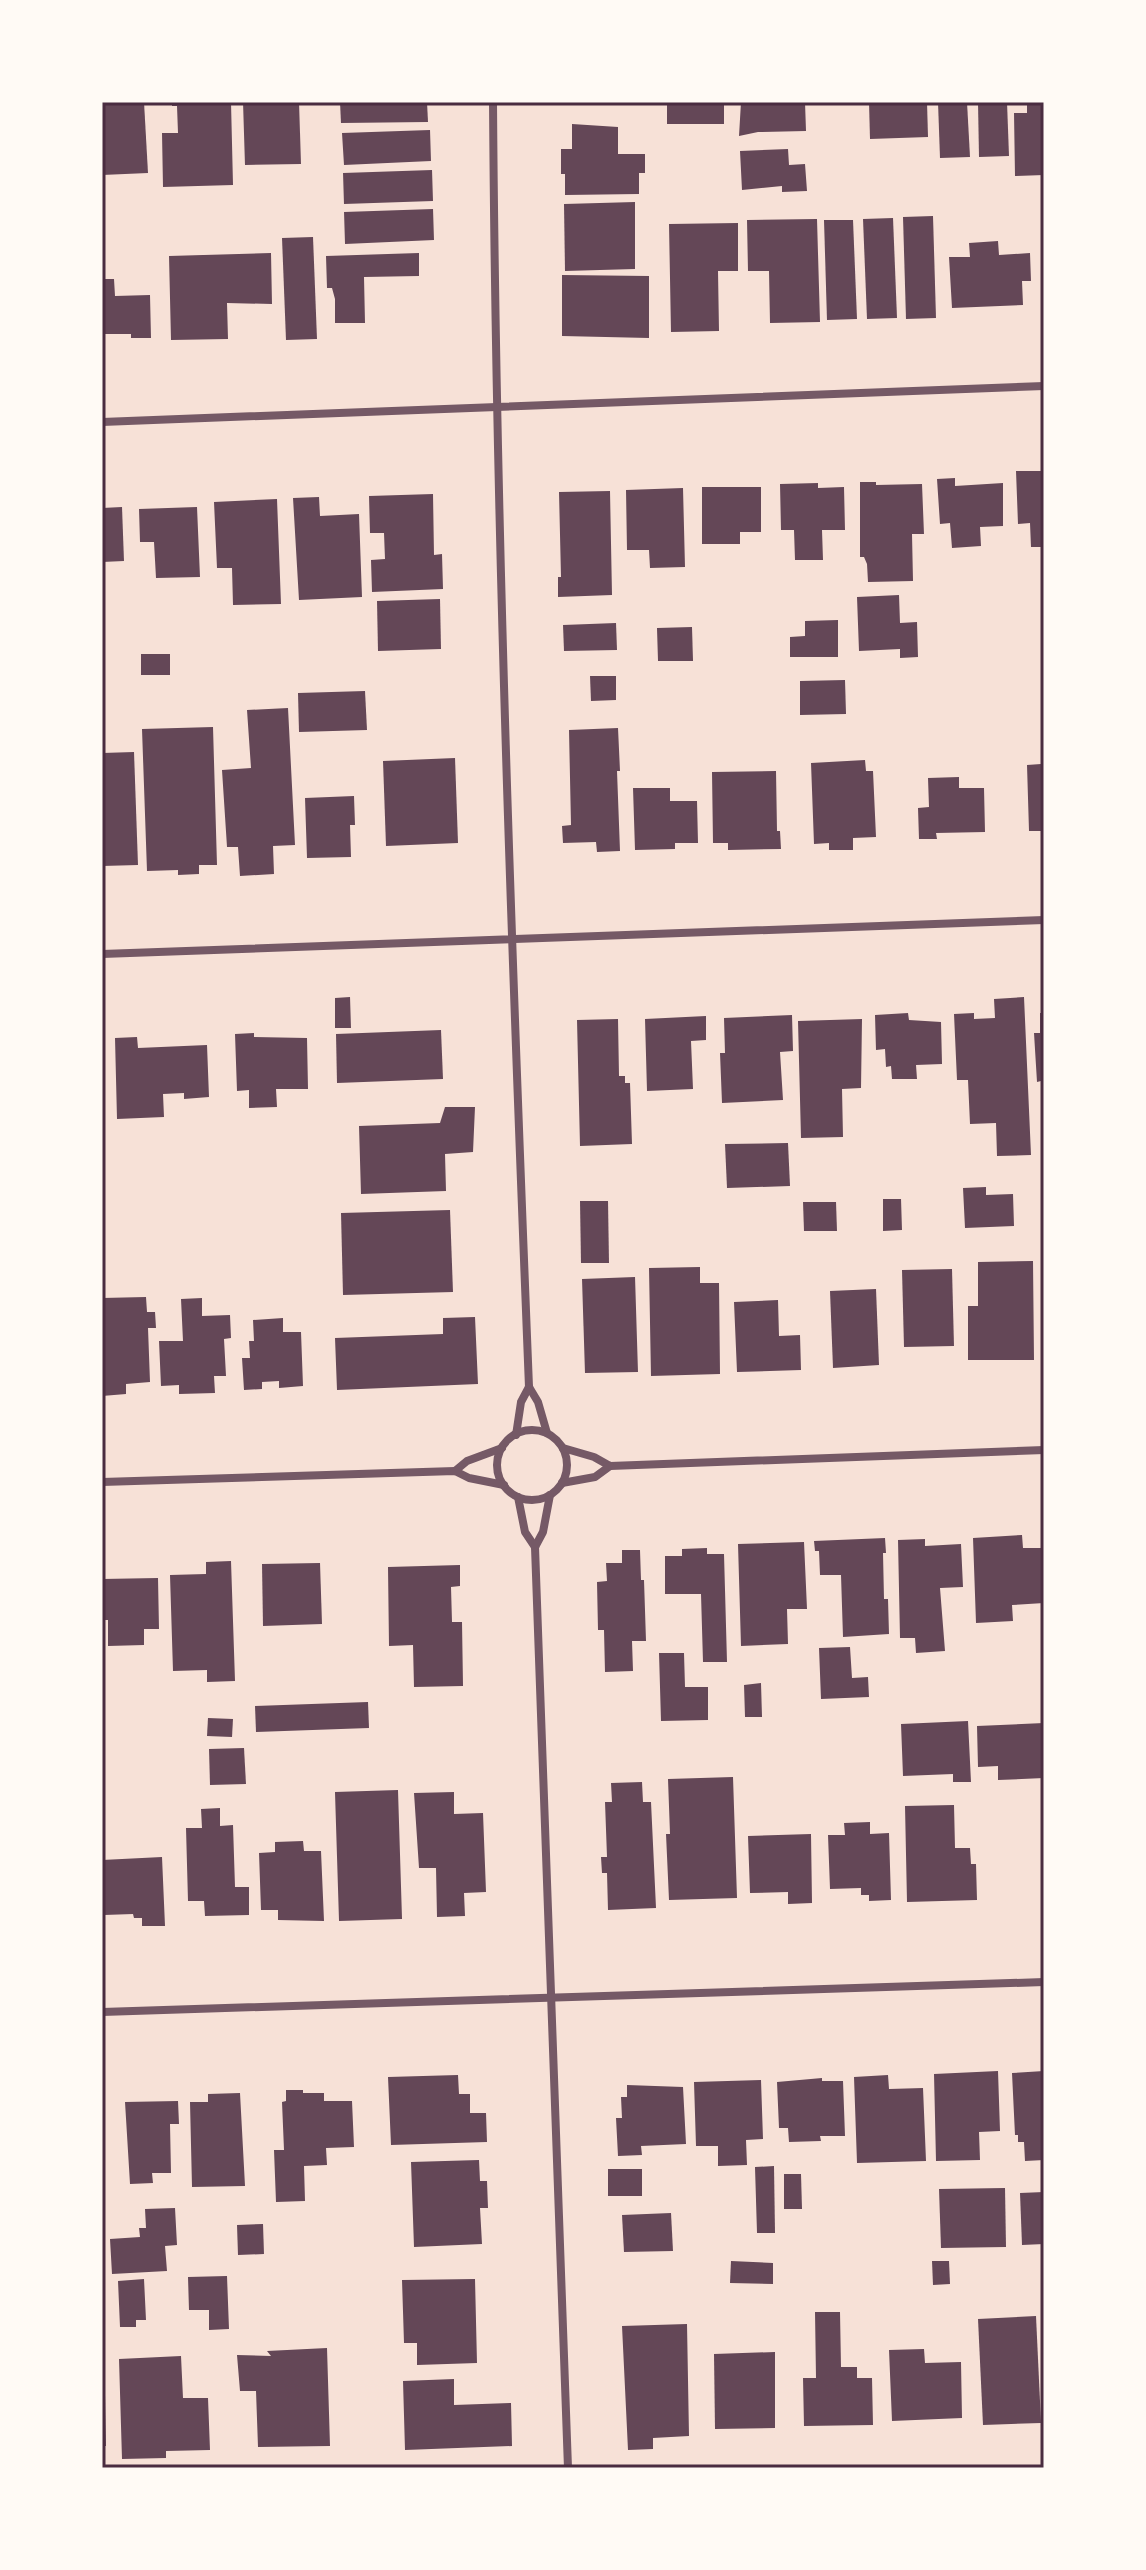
<svg xmlns="http://www.w3.org/2000/svg" width="1146" height="2570" font-family="'PT Sans Narrow',sans-serif">
  <style>
    .building { fill: #644757 }
    .lines { fill: none; stroke-linecap: round; stroke-linejoin: round }
    .minor { stroke: #755966; stroke-width: 8 }
    .neatline { fill: none; stroke: #4a2c40; stroke-width: 3 }
  </style>
  <rect width="100%" height="100%" fill="#f7e1d7"/>
  <g class="building">
    <path d="M102,102H144L148,173L102,175Z"/>
    <path d="M172,102H231L233,185L163,187L162,133H178L177,106H172Z"/>
    <path d="M243,102H299L301,164L245,165Z"/>
    <path d="M340,102H427L428,122L341,123Z"/>
    <rect x="667" y="102" width="57" height="22"/>
    <path d="M741,102H805L806,131L758,132L739,136Z"/>
    <path d="M869,102H927L928,137L870,139Z"/>
    <path d="M938,102H967L970,157L940,158Z"/>
    <path d="M978,102H1007L1009,156L979,157Z"/>
    <path d="M1027,102H1044V175L1015,176L1014,113H1027Z"/>
    <path d="M572,124L618,127V154H645V173H639V194L565,195V174H561V149H572Z"/>
    <path d="M430,130L431,161L344,165L342,133Z"/>
    <path d="M788,149L789,165L805,164L807,191L782,192V186L742,190L740,151Z"/>
    <path d="M432,170L433,201L344,204L343,173Z"/>
    <path d="M635,202V269L565,271L564,204Z"/>
    <path d="M433,209L434,240L345,244L344,212Z"/>
    <path d="M933,216L936,318L906,319L903,217Z"/>
    <path d="M893,218L897,318L867,319L863,219Z"/>
    <path d="M817,219L820,322L770,323L769,271H748L747,220Z"/>
    <path d="M824,220H853L857,319L827,320Z"/>
    <path d="M738,223V271H718L719,331L671,332L669,224Z"/>
    <path d="M313,237L317,339L286,340L282,238Z"/>
    <path d="M998,241L999,255L1030,253L1031,281H1022L1023,305L952,308L949,257H970L969,243Z"/>
    <path d="M271,253L272,304L227,303L228,339L171,340L169,256Z"/>
    <path d="M419,253V276L364,277L365,323H335V299L332,288H327L326,256Z"/>
    <path d="M562,275L649,276V338L562,336Z"/>
    <path d="M102,279H114L115,296L150,295L151,338H131V334H102Z"/>
    <path d="M1016,471H1044V547H1031L1030,523L1018,524Z"/>
    <path d="M955,478V486L1003,483V526L980,527L981,546L952,548L950,523L940,524L937,479Z"/>
    <path d="M860,482H876V485L922,484L924,534H912L913,581L868,582L867,564L864,557H860Z"/>
    <path d="M818,483V488L844,487L845,530H822L823,560H795L794,530H781L780,484Z"/>
    <path d="M702,487H761V532H740V544H702Z"/>
    <path d="M683,488L685,567L650,568L649,550H627L626,490Z"/>
    <path d="M610,491L612,595L558,597V577H561L559,492Z"/>
    <path d="M433,494L434,555L442,554L443,589L372,592L371,560L385,559L384,533H370L369,496Z"/>
    <path d="M319,497L320,516L359,514L362,597L299,600L293,498Z"/>
    <path d="M277,499L281,604L233,605L232,568H217L214,502Z"/>
    <path d="M122,507L124,561L102,562V508Z"/>
    <path d="M197,507L200,577L156,578L154,542H140L139,509Z"/>
    <path d="M899,595L900,623L917,622L918,657L900,658V649L859,651L857,597Z"/>
    <path d="M440,599L441,649L378,651L377,601Z"/>
    <path d="M838,620V657H790V637L805,636V621Z"/>
    <path d="M616,623L617,650L564,651L563,625Z"/>
    <path d="M692,627L693,661H658L657,628Z"/>
    <rect x="141" y="654" width="29" height="21"/>
    <path d="M590,676H616V700L591,701Z"/>
    <path d="M845,680L846,714L800,715V681Z"/>
    <path d="M365,691L367,730L299,732L298,693Z"/>
    <path d="M288,708L295,845L273,846L274,874L240,876L238,847H227L222,770L251,768L247,710Z"/>
    <path d="M213,727L217,865H199V874L178,875V870L147,871L142,729Z"/>
    <path d="M618,728L620,771H617L620,851L597,852L596,842L563,843L562,826L571,825L569,730Z"/>
    <path d="M134,752L138,865L102,866V753Z"/>
    <path d="M455,758L458,843L386,846L383,761Z"/>
    <path d="M865,760L866,771H873L876,837L853,838V850H829V843L814,844L811,763Z"/>
    <path d="M1041,764V782H1044V831H1029L1027,765Z"/>
    <path d="M776,771L777,831H780L781,849L728,850V843H713L712,772Z"/>
    <path d="M959,777V788H984L985,832L936,833L937,839H919L918,808L929,807L928,778Z"/>
    <path d="M633,788H670V801H697L698,843H675V849L635,850Z"/>
    <path d="M354,796L355,825H350L351,857L307,858L305,798Z"/>
    <path d="M350,997L351,1028H335V998Z"/>
    <path d="M1024,997L1031,1155L997,1156L996,1123L970,1124L968,1080H957L954,1014L974,1013V1019L995,1018L994,999Z"/>
    <path d="M908,1013L909,1020L941,1022L942,1064L916,1065L917,1079H892L891,1066L886,1067L885,1049L876,1050L875,1015Z"/>
    <path d="M1040,1013H1044V1089H1042L1041,1081L1037,1082L1034,1033H1040Z"/>
    <path d="M792,1015L793,1051L780,1052L783,1100L722,1103L720,1053H725L724,1018Z"/>
    <path d="M706,1016V1040L691,1041L693,1089L647,1091L645,1019Z"/>
    <path d="M618,1019L619,1076H625V1083H630L632,1144L580,1146L577,1020Z"/>
    <path d="M862,1019L861,1088L842,1089L843,1137L801,1138L798,1021Z"/>
    <path d="M441,1030L443,1079L337,1083L336,1034Z"/>
    <path d="M254,1033V1037L307,1038L308,1089H276L277,1107L249,1108V1090L237,1091L235,1034Z"/>
    <path d="M137,1037L138,1048L207,1045L209,1097L184,1099V1093L163,1094L164,1117L117,1119L115,1038Z"/>
    <path d="M445,1107H475L473,1152L445,1154L446,1191L361,1194L359,1126L440,1123Z"/>
    <path d="M788,1143L790,1186L727,1188L725,1144Z"/>
    <path d="M986,1187V1195L1013,1194L1014,1226L965,1228L963,1188Z"/>
    <path d="M883,1199H901L902,1230L883,1231Z"/>
    <path d="M580,1201H608L609,1263H581Z"/>
    <path d="M803,1202H836L837,1231H804Z"/>
    <path d="M450,1210L453,1292L343,1295L341,1213Z"/>
    <path d="M1033,1261L1034,1360H968V1306H978V1262Z"/>
    <path d="M700,1267V1283H719L720,1374L651,1376L649,1268Z"/>
    <path d="M952,1269L954,1346L904,1347L902,1270Z"/>
    <path d="M635,1277L638,1372L585,1373L582,1279Z"/>
    <path d="M876,1289L879,1365L833,1368L830,1291Z"/>
    <path d="M146,1297L147,1312H155L156,1328H148L150,1382L126,1384V1394L102,1396V1298Z"/>
    <path d="M202,1298V1316L230,1315L231,1338L224,1339L226,1376H214L215,1393L179,1394V1385L161,1386L159,1341H183L181,1299Z"/>
    <path d="M778,1300L779,1336L800,1335L801,1370L737,1372L734,1302Z"/>
    <path d="M475,1317L478,1384L337,1390L335,1338L443,1334V1318Z"/>
    <path d="M283,1318V1332H301L303,1386L279,1388V1381L262,1382V1389L244,1390L242,1358H250L249,1341H254L253,1320Z"/>
    <path d="M1022,1535L1023,1548H1042L1044,1603L1012,1605L1013,1621L976,1623L973,1538Z"/>
    <path d="M885,1538L886,1553H883L884,1599H888L889,1634L843,1637L841,1575H820L819,1551H815L814,1541Z"/>
    <path d="M925,1539V1546L961,1544L963,1587L940,1588L945,1651L916,1653L915,1638H900L898,1540Z"/>
    <path d="M804,1542L807,1609H787L788,1644L741,1646L738,1544Z"/>
    <path d="M707,1548V1554H724L727,1662H703L701,1594H665V1556H682V1549Z"/>
    <path d="M622,1550H640L641,1580H644L646,1641H632L633,1671L605,1672L604,1630H598L597,1582L607,1581L606,1563H622Z"/>
    <path d="M231,1561L235,1681L207,1682V1670L173,1671L170,1575L206,1574V1562Z"/>
    <path d="M320,1563L322,1624L263,1626L262,1564Z"/>
    <path d="M460,1565V1586L451,1587L452,1622H462L463,1686L414,1687L413,1645L389,1646L388,1567Z"/>
    <path d="M158,1578L159,1629H144V1645L108,1646V1620H102V1579Z"/>
    <path d="M850,1647L852,1678L868,1677L869,1697L821,1699L819,1648Z"/>
    <path d="M659,1653H684L685,1687H708V1720L661,1721Z"/>
    <path d="M761,1683L762,1717H745L744,1685Z"/>
    <path d="M368,1702L369,1728L256,1732L255,1706Z"/>
    <path d="M208,1718L233,1719L232,1737L207,1736Z"/>
    <path d="M968,1721L971,1782H953V1774L903,1776L901,1724Z"/>
    <path d="M1044,1723V1778L998,1780V1766L978,1767L977,1726Z"/>
    <path d="M244,1748L246,1784L210,1785L209,1749Z"/>
    <path d="M733,1777L737,1898L669,1900L666,1834H670L668,1779Z"/>
    <path d="M642,1782L643,1802H651L656,1908L608,1910L607,1873H602L601,1857H607L605,1802H612L611,1783Z"/>
    <path d="M398,1790L402,1919L339,1921L335,1792Z"/>
    <path d="M454,1792V1814L483,1813L486,1892L464,1893L465,1916L437,1917L436,1868H419L414,1793Z"/>
    <path d="M954,1805L955,1848H970L971,1864H976L977,1900L907,1902L905,1806Z"/>
    <path d="M220,1808V1826L233,1825L235,1887H249V1915L205,1916L204,1901H188L186,1828H202L201,1809Z"/>
    <path d="M870,1822V1834L889,1833L891,1900L869,1901V1895H861V1888L830,1889L828,1835H845L844,1823Z"/>
    <path d="M811,1834L812,1903L788,1904V1892L750,1893L748,1836Z"/>
    <path d="M303,1841L304,1851H321L324,1921L278,1920V1910H261L259,1853L275,1852V1842Z"/>
    <path d="M162,1857L165,1926H142V1918H134L133,1914L104,1915L102,1860Z"/>
    <path d="M998,2071L1000,2131L979,2132L980,2160L936,2161L934,2074Z"/>
    <path d="M1044,2071V2160L1025,2161L1024,2142H1018V2135H1015L1012,2073Z"/>
    <path d="M458,2075L459,2094H470V2113H486L487,2142L391,2145L388,2077Z"/>
    <path d="M888,2075L889,2089L923,2088L926,2161L857,2163L854,2077Z"/>
    <path d="M822,2078V2081H843L845,2136H820L821,2141L789,2142L788,2128H779L777,2082Z"/>
    <path d="M761,2080L763,2139L746,2140L747,2165L718,2166V2146H696L694,2082Z"/>
    <path d="M627,2085L683,2087L686,2144L641,2146L642,2155L618,2156L616,2118H622L621,2097H627Z"/>
    <path d="M286,2090H303V2093H324V2101H352L354,2147L326,2148L327,2165L304,2166L305,2201L276,2202L274,2150H284L282,2102L286,2101Z"/>
    <path d="M240,2093L245,2186L192,2187L190,2102H208V2094Z"/>
    <path d="M178,2101L179,2124H170L171,2173H152L153,2183L130,2184L125,2102Z"/>
    <path d="M479,2160L480,2181H487L488,2208H480L482,2244L414,2247L411,2162Z"/>
    <path d="M774,2166L775,2233H757L755,2167Z"/>
    <rect x="608" y="2169" width="34" height="27"/>
    <path d="M784,2174H801L802,2209H784Z"/>
    <path d="M1005,2188L1006,2247L941,2248L939,2189Z"/>
    <path d="M1044,2192V2244L1022,2245L1020,2193Z"/>
    <path d="M175,2208L177,2245L165,2246L167,2271L112,2274L110,2239L140,2237L139,2228H146L145,2209Z"/>
    <path d="M671,2213L673,2251L624,2252L622,2215Z"/>
    <path d="M263,2224L264,2254L238,2255L237,2225Z"/>
    <path d="M731,2261L773,2263V2284L730,2283Z"/>
    <path d="M932,2261H949L950,2284L933,2285Z"/>
    <path d="M227,2276L229,2329L209,2330V2310H189L188,2277Z"/>
    <path d="M144,2279L146,2320H136V2327H120L118,2281Z"/>
    <path d="M475,2279L477,2363L417,2365V2343H404L402,2280Z"/>
    <path d="M815,2312H840L841,2367H857V2378H872L873,2425L804,2426L803,2378H816Z"/>
    <path d="M1036,2316L1041,2423L983,2425L978,2319Z"/>
    <path d="M687,2324L689,2436L653,2438V2449L628,2450L622,2326Z"/>
    <path d="M327,2348L330,2446L258,2447L256,2391H240L237,2355L271,2356L267,2351Z"/>
    <path d="M924,2349L925,2363L961,2362L962,2418L892,2421L889,2350Z"/>
    <path d="M775,2352V2428L715,2429L714,2354Z"/>
    <path d="M181,2356L183,2398H208L210,2450L166,2451V2458L122,2459L119,2359Z"/>
    <path d="M454,2379V2405L511,2403L512,2446L405,2450L403,2381Z"/>
    <path d="M102,2395H105L106,2446H102Z"/>
  </g>
  <g class="lines">
    <g class="minor">
      <path d="M493,102C496,531 512,959 529,1387L538,1402L547,1433"/>
      <path d="M102,422L1044,386"/>
      <path d="M102,954L1044,920"/>
      <circle cx="532" cy="1465" r="35"/>
      <path d="M516,1435L521,1402L529,1387"/>
      <path d="M563,1448L594,1457L610,1466L1044,1450"/>
      <path d="M455,1471L467,1461L502,1448"/>
      <path d="M102,1482L455,1471L469,1478L504,1485"/>
      <path d="M562,1483L595,1477L610,1466"/>
      <path d="M550,1495L543,1532L535,1547L568,2468"/>
      <path d="M518,1497L525,1532L535,1547"/>
      <path d="M102,2012L1044,1982"/>
    </g>
  </g>
  <rect width="1146" height="2570" fill="none" stroke="#fffaf5" stroke-width="208"/>
  <rect x="104" y="104" width="938" height="2362" class="neatline"/>
</svg>
